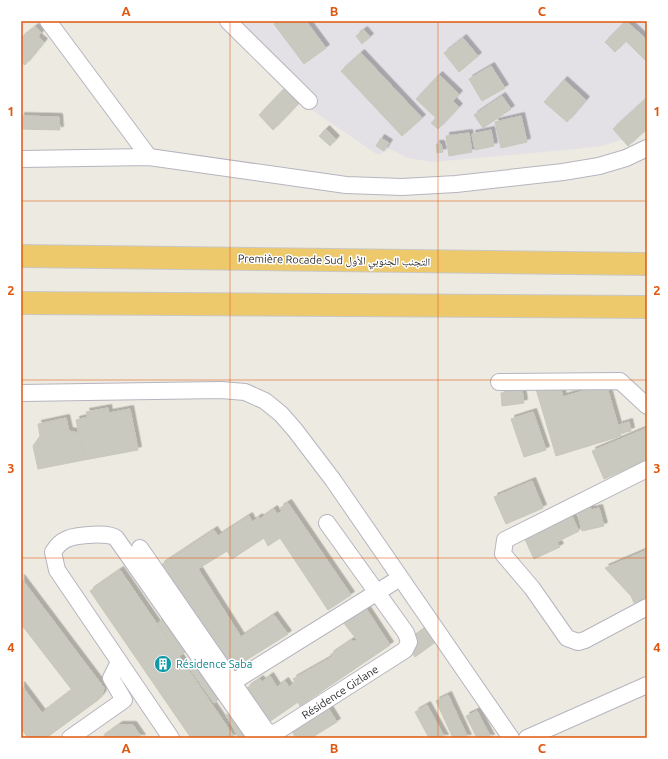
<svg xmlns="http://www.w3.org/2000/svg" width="668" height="759" font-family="Ubuntu,'Noto Naskh Arabic',sans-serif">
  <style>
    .industrial { fill: #e4e1e6 }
    .building { fill: #c9c9bf; stroke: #c8c7bb; filter: url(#shadow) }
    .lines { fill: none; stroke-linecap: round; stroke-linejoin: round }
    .minor-casing { stroke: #b6b4bf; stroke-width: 18 }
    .highway-casing { stroke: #c8c8c8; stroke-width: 24 }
    .minor { stroke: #fff; stroke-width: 16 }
    .highway { stroke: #edc96c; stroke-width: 22 }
    .grid { fill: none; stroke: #df570e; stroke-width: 1; stroke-opacity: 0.55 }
    .labels { text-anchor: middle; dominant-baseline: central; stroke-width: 3; stroke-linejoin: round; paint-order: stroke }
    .street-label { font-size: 11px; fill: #2d2d2d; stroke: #fff }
    .culture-label { font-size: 11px; fill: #0d838f; stroke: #fff; text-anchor: start }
    .neatline { fill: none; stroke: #df570e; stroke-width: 1.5 }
    .grid-label { font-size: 13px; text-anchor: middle; font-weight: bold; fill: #df570e }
  </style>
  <defs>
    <filter id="shadow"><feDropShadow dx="3.5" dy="-3.5" stdDeviation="0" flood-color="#0004"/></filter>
  </defs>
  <rect width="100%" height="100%" fill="#edebe1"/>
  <path class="industrial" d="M219,21H647V125L627,138L602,146L576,149L433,162L407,158L390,149L378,155L309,108Z"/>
  <g class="building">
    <path d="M278,21H306L326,48L304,64L274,24Z"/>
    <path d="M626,21L647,40V62L626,41L615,52L605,42Z"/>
    <path d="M35,27L41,32L38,37L44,42L25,65L21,62V38Z"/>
    <path d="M364,30L370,37L362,44L356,36Z"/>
    <path d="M463,38L478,56L459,72L444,53Z"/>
    <path d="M361,53L422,118L402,136L341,71Z"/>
    <path d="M491,66L505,88L482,101L469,79Z"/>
    <path d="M439,75L459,94L453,101L459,107L438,129L431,123L436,118L416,99Z"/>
    <path d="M564,80L586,100L567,122L544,102Z"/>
    <path d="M286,87L301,101L273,130L259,115Z"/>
    <path d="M502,96L511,109L483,128L474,115Z"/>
    <path d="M647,98V129L628,146L613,129Z"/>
    <path d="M21,116L59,117L60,130L21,129Z"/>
    <path d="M521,116L527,142L501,148L495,122Z"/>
    <path d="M326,129L336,139L330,146L319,136Z"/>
    <path d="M491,130L494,146L475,150L472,134Z"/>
    <path d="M469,133L472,152L449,156L446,136Z"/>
    <path d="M381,138L389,143L384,151L376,146Z"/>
    <path d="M436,144H441L443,152L437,153Z"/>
    <path d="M559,383L563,397L606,384L621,436L556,456L536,389Z"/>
    <path d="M522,390L524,403L502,406L501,393Z"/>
    <path d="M108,408L109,413L130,409L138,450L84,460L76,420L88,417L86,412Z"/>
    <path d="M533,412L546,450L524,457L511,419Z"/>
    <path d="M66,418L69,431L78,433L80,436L84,460L38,469L33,446L40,436L38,424Z"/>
    <path d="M629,422L631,431L621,433L619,425Z"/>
    <path d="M647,428V460L604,479L592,451Z"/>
    <path d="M532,481L543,508L506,524L494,497Z"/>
    <path d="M288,503L351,595L328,610L280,538L268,546L264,538L232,559L227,551L198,569L241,637L274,615L288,634L232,669L161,565L214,530L218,536L249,516L252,522L259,517L260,519L274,509L277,514L282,511L280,508Z"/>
    <path d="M589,503L591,510L599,508L604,526L582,531L576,506Z"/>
    <path d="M569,510L579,531L557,542L560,547L534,559L522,533Z"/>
    <path d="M647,550V597L634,603L631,596L605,568Z"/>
    <path d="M120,570L235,738H191L90,591Z"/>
    <path d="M21,578L104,688L102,695L98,700L46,738H28L21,728V685L42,713L72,690L21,624Z"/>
    <path d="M182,607L204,639L179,656L158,623Z"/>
    <path d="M365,607L390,645L300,706L298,702L269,722L247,688L260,679L262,682L270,676L277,687L285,681L289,687L295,682L293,679L332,657L330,655L352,640L353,642L357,640L343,622Z"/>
    <path d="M427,627L437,641L415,657L405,643Z"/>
    <path d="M212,654L235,687L214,703L190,669Z"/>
    <path d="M448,695L468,738H453L436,701Z"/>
    <path d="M324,701L337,722L311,738H296L287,723Z"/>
    <path d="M248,703L266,738H239L226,715Z"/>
    <path d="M427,705L445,738H429L415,712Z"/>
    <path d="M477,711L491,738H477L466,716Z"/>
    <path d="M119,725H133L142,738H101Z"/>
  </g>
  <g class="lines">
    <defs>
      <g id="minor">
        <path d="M48,21L149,157"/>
        <path d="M228,21L309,101"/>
        <path d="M21,159L149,157L346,185L402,187L456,184L563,172L599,166L626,158L647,148"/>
        <path d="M499,382L620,381L647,406"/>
        <path d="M21,393L221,390L245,392L265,401L281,414L295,430L333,480L511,738"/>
        <path d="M647,469L505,540L503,554L532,588L567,638L578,642L585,640L647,607"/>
        <path d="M140,548L267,732L275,733L405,650L409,642L406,633L327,523"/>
        <path d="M233,682L400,578"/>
        <path d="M70,738L124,700L111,678L119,662"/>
        <path d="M171,738L57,570L53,552C57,546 60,542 67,539C76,535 109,532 116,538L256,738"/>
        <path d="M527,738L647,685"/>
      </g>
      <g id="highway">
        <path d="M21,256L647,264"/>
        <path d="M21,303L647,307"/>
      </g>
    </defs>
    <use href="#minor" class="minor-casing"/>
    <use href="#highway" class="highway-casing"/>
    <use href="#minor" class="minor"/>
    <use href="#highway" class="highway"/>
  </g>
  <path class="grid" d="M230,21V738M438,21V738M21,201H647M21,380H647M21,558H647"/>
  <defs>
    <symbol id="building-disc" viewBox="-11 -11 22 22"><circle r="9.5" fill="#0f9aa8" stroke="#fff"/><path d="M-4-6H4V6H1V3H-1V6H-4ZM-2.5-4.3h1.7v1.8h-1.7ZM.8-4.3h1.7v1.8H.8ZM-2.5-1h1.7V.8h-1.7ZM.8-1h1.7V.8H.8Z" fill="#fff"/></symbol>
  </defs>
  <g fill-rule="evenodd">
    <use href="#building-disc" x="153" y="654" width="20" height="20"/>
  </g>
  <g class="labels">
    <g class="street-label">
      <text transform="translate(334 260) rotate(1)">Première Rocade Sud التجنب الجنوبي الأول</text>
      <text transform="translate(340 692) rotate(-33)">Résidence Gizlane</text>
    </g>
    <g class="culture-label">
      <text x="176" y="664">Résidence Saba</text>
    </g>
  </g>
  <rect width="668" height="759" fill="none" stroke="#ffffff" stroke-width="44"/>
  <rect x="22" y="22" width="624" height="715" class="neatline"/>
  <g class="grid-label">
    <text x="126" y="16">A</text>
    <text x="334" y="16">B</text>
    <text x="542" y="16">C</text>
    <text x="11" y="116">1</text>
    <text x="657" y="116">1</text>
    <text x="11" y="295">2</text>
    <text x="657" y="295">2</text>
    <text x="11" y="473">3</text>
    <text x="657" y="473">3</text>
    <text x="11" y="652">4</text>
    <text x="657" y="652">4</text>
    <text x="126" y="753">A</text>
    <text x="334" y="753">B</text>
    <text x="542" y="753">C</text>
  </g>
</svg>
